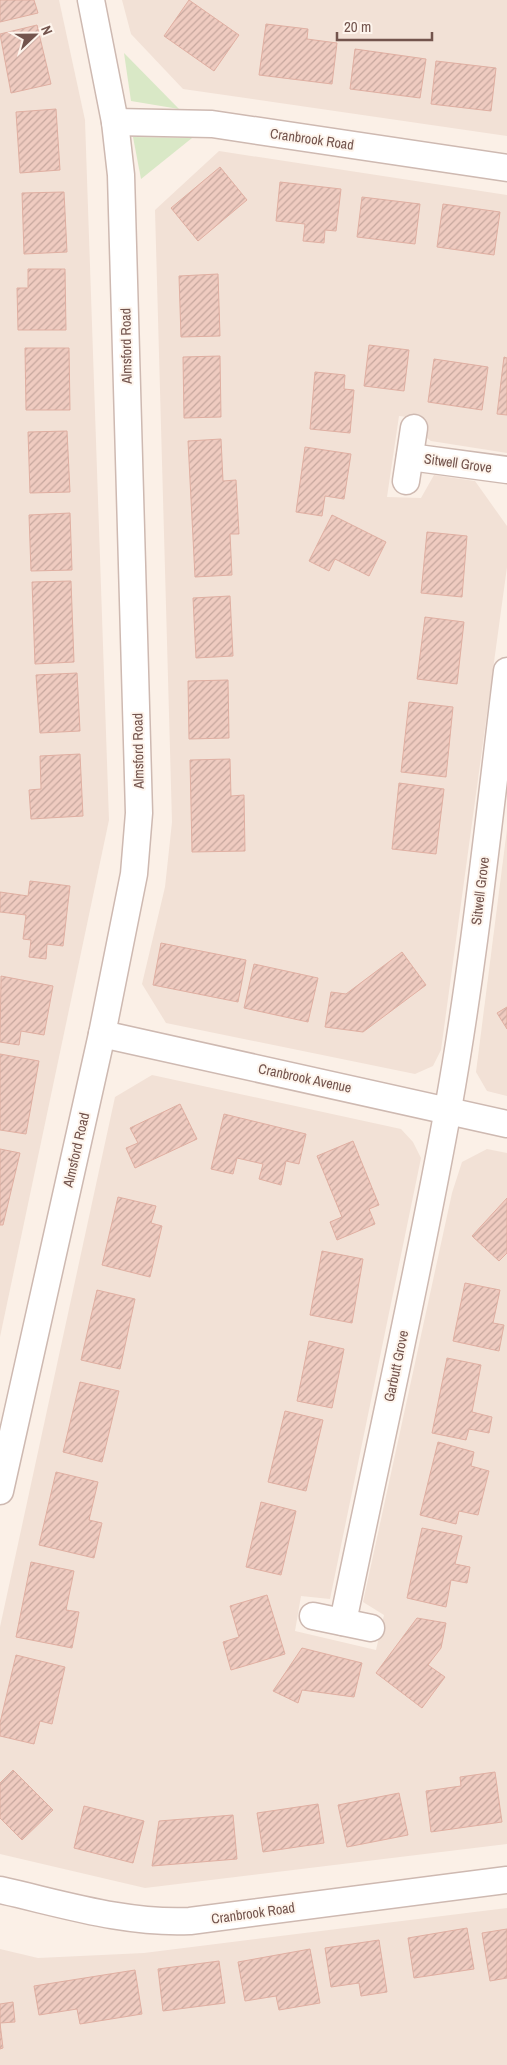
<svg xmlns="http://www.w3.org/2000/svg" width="507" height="2065" font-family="'Archivo Narrow',sans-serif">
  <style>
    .residential { fill: #f2e1d6 }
    .green { fill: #d9e8c6 }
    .building { fill: url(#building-hatch); stroke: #e0afa2 }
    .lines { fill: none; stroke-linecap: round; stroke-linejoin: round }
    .minor-casing { stroke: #ceb9b1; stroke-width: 29 }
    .minor { stroke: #fff; stroke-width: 26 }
    .labels { text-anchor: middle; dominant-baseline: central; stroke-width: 4; stroke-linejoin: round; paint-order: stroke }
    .street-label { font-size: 14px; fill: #73544d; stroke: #fef5ed }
  </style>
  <defs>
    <pattern id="building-hatch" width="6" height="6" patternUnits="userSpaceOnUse" patternTransform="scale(1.25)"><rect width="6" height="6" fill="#efcbc0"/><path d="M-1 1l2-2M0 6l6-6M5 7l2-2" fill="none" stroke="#c6a79e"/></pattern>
  </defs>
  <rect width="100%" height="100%" fill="#fbf0e7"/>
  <g class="residential">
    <path d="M0,0H59L85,120L109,820L0,1337Z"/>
    <path d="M122,0H507V136L183,89L131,34Z"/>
    <path d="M219,151L507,195V453L431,441L424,436L425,419L399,416L387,497L421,498L434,475L475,481L507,526V567L441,1050L433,1066L415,1074L166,1023L142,984L165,887L172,822L155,210Z"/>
    <path d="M507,829V1096L487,1091L476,1072Z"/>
    <path d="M152,1075L401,1129L413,1142L421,1158L330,1599L301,1596L295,1631L376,1650L384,1615L363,1602L452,1193L462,1162L487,1149L507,1153V1844L145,1888L0,1854V1627L115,1097Z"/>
    <path d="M507,1908V2065H0V1949L38,1958L144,1953Z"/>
  </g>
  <g class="green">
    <path d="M124,53L179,109L131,101Z"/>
    <path d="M133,137L192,138L141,179Z"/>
  </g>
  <g class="building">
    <path d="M0,0H34L38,13L0,22Z"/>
    <path d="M189,0L239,35L214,71L164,36Z"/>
    <path d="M266,24L308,29L307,39L337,43L332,84L259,75Z"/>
    <path d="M37,25L51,84L11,93L0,34Z"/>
    <path d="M355,49L426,59L420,98L350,89Z"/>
    <path d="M436,61L496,68L491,111L431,104Z"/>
    <path d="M56,109L60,170L20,173L16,112Z"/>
    <path d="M220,167L247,200L198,241L171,208Z"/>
    <path d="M280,182L341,189L336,231L325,230L324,243L303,241L305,224L276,221Z"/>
    <path d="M64,192L67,252L24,254L22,193Z"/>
    <path d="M362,197L420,204L415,244L357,237Z"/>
    <path d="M443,204L500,212L494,255L437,247Z"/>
    <path d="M28,269H65L66,330H18L17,288H28Z"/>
    <path d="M218,274L220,336L181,337L179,276Z"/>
    <path d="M369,345L409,350L404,391L364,386Z"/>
    <path d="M25,348H69L70,410H26Z"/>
    <path d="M220,356L221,417L184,418L183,357Z"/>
    <path d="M504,357L507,358V415L497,414Z"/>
    <path d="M434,359L488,367L482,410L428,402Z"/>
    <path d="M315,372L345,375L344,389L354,390L350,433L310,429Z"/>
    <path d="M67,431L70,492L30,493L28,432Z"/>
    <path d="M221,439L223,481L236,480L239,534H230L232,575L195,577L188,441Z"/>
    <path d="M305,447L351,454L344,499L325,496L322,516L296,512Z"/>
    <path d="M70,513L72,570L31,571L29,515Z"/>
    <path d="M332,515L386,542L369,576L335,559L329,571L309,561Z"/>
    <path d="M427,532L467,536L462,597L421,593Z"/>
    <path d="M71,581L74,662L35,664L32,582Z"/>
    <path d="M230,596L233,656L196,658L193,598Z"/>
    <path d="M425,617L464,622L457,684L417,679Z"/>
    <path d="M77,673L80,731L40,733L36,675Z"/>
    <path d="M228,680L229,738L189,739L188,681Z"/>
    <path d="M409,702L453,707L446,777L401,772Z"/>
    <path d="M80,754L83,816L31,819L29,790L41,789L40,756Z"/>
    <path d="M230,759L231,796L244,795L245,851L192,852L190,760Z"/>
    <path d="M399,783L444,789L436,854L392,849Z"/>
    <path d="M30,881L70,886L63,946L47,944L46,959L29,957L31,940L23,939L26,915L0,912V892L28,896Z"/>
    <path d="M161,943L246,960L238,1002L153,985Z"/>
    <path d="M402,952L426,985L363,1032L325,1027L331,992L346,994Z"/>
    <path d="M254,964L318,978L308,1022L244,1008Z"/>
    <path d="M1,976L53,986L44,1035L21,1031L19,1045L0,1042Z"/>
    <path d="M507,1007V1029L497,1013Z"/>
    <path d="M0,1054L39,1061L26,1134L0,1130Z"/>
    <path d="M180,1104L197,1139L135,1168L126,1148L138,1143L130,1128Z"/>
    <path d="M224,1114L306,1134L299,1164L286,1161L281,1185L259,1179L263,1164L237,1158L233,1174L211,1169Z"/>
    <path d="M353,1141L379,1205L369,1209L375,1224L337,1240L330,1222L342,1217L317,1156Z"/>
    <path d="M0,1149L20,1153L3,1225H0Z"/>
    <path d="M118,1197L156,1206L151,1223L162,1226L150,1277L102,1265Z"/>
    <path d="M507,1198V1253L499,1261L472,1236Z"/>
    <path d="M322,1251L363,1259L352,1323L310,1315Z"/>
    <path d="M465,1283L500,1290L493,1323L504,1325L499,1351L453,1341Z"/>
    <path d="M97,1290L135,1299L120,1369L81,1360Z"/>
    <path d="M309,1341L344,1349L332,1408L297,1401Z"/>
    <path d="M447,1358L481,1365L472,1412L492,1417L489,1433L469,1429L466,1440L432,1433Z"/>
    <path d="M80,1382L119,1391L102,1462L63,1452Z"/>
    <path d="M285,1411L323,1420L306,1491L268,1482Z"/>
    <path d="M438,1442L474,1452L471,1466L489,1471L478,1515L459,1511L456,1524L420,1515Z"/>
    <path d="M56,1472L98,1482L89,1520L102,1523L94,1558L39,1545Z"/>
    <path d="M261,1502L296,1511L281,1575L246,1567Z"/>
    <path d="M422,1528L462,1536L455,1564L470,1567L467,1583L451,1580L446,1607L407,1598Z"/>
    <path d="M31,1562L74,1571L66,1610L79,1612L72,1648L16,1637Z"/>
    <path d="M267,1595L285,1654L231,1670L223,1642L239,1637L230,1606Z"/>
    <path d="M417,1618L446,1623L441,1648L428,1665L445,1677L422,1708L376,1673Z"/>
    <path d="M302,1648L362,1663L354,1697L302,1690L298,1703L273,1691Z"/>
    <path d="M16,1655L65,1667L52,1724L40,1721L34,1744L0,1736V1723Z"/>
    <path d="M13,1770L53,1810L22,1840L0,1818V1783Z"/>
    <path d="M495,1772L502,1822L431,1832L426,1791L461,1786L460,1777Z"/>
    <path d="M399,1793L408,1835L347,1847L338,1805Z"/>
    <path d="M318,1804L324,1843L263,1852L257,1813Z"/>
    <path d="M84,1806L144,1821L133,1863L74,1848Z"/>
    <path d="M233,1815L237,1859L152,1866L159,1821Z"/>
    <path d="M467,1928L474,1969L414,1978L408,1938Z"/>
    <path d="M507,1929V1978L490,1981L482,1933Z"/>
    <path d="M379,1940L387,1992L361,1996L359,1983L331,1987L325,1948Z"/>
    <path d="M310,1949L320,2003L279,2010L276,1996L245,2001L238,1962Z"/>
    <path d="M219,1961L225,2003L163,2011L158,1969Z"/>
    <path d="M135,1970L142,2014L80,2024L77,2009L39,2015L34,1986Z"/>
    <path d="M13,2002L15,2022L0,2023L3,2048L0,2049V2004Z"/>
  </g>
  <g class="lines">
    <defs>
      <g id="minor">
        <path d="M115,122L212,124L507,168"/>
        <path d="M410,457L507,470"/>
        <path d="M406,481L414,428"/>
        <path d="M102,1034L507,1124"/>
        <path d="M0,1491L102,1034L134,874L139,813L121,175L115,122L91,0"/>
        <path d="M313,1616L371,1628"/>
        <path d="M343,1622C378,1451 417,1281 448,1109C474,964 489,817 507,671"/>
        <path d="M0,1890C63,1904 125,1924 190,1921L507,1880"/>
      </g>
    </defs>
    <use href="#minor" class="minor-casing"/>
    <use href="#minor" class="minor"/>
  </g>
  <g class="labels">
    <g class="street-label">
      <text transform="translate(312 139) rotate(8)">Cranbrook Road</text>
      <text transform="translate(126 346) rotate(-91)">Almsford Road</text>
      <text transform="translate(458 463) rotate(8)">Sitwell Grove</text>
      <text transform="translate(138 751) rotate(-91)">Almsford Road</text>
      <text transform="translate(480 891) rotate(-83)">Sitwell Grove</text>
      <text transform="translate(305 1078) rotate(12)">Cranbrook Avenue</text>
      <text transform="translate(76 1150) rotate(-77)">Almsford Road</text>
      <text transform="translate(396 1366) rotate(-78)">Garbutt Grove</text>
      <text transform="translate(253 1913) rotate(-8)">Cranbrook Road</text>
    </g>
  </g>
  <g transform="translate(35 35) rotate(68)" stroke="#fef5ed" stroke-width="4" paint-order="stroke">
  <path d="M0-4L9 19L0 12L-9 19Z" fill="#73544d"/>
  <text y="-8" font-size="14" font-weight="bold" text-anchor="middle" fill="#73544d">N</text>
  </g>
  <path d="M337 32v8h95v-8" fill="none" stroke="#73544d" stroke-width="2.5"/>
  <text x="344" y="32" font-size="15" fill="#73544d" stroke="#fef5ed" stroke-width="4" paint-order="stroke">20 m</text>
</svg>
